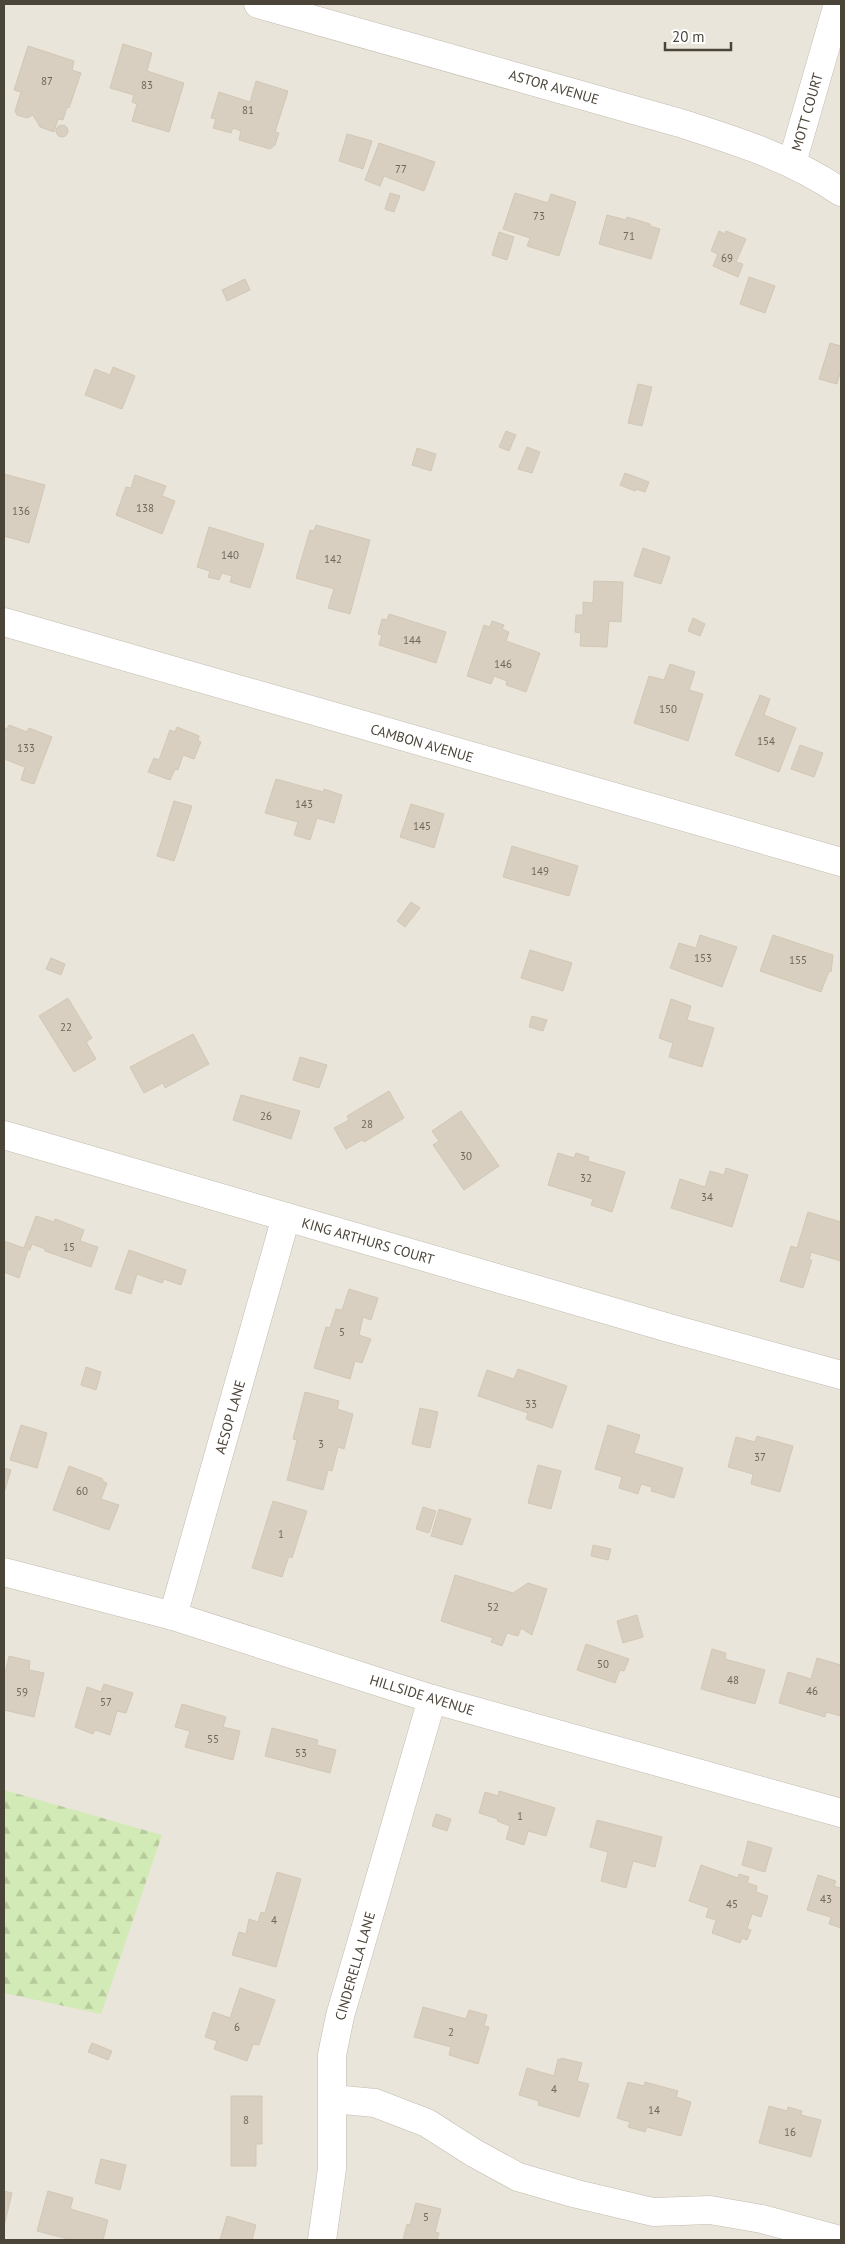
<svg xmlns="http://www.w3.org/2000/svg" width="845" height="2244" font-family="'PT Sans',sans-serif">
  <style>
    .residential { fill: #eae5da }
    .forest { fill: url(#forest-firs) }
    .building { fill: #d8cfc1; stroke: #d3c7b4 }
    .lines { fill: none; stroke-linecap: round; stroke-linejoin: round }
    .minor-casing { stroke: #c2bbae; stroke-width: 29 }
    .minor { stroke: #fff; stroke-width: 28 }
    .labels { text-anchor: middle; dominant-baseline: central; stroke-width: 5; stroke-linejoin: round; paint-order: stroke }
    .number-label { font-size: 11px; fill: #6e675b }
    .street-label { font-size: 14px; fill: #4b4439; stroke: #fff }
  </style>
  <defs>
    <pattern id="forest-firs" width="22" height="20" patternUnits="userSpaceOnUse" patternTransform="scale(1.25)"><rect width="22" height="20" fill="#d2eab5"/><path d="M5 1l3.5 6h-7zM16 11l3.5 6h-7z" fill="#b6ca9c"/></pattern>
  </defs>
  <rect width="100%" height="100%" fill="#f6f3ec"/>
  <rect class="residential" x="4" y="4" width="837" height="2236"/>
  <path class="forest" d="M4,1790L162,1835L101,2014L4,1993Z"/>
  <g class="building">
    <path d="M123,44L152,53L147,71L184,83L169,132L132,121L137,104L132,102L134,95L110,88Z"/>
    <path d="M28,46L74,61L72,70L81,73L69,108L67,107L63,120L58,119L54,132L40,127L33,115L27,118L17,115L15,111L21,92L14,90Z"/>
    <path d="M256,81L288,91L275,132L279,133L275,145L270,149L239,140L241,131L233,128L231,133L213,128L216,119L211,118L219,92L250,102Z"/>
    <circle cx="62" cy="131" r="6"/>
    <path d="M347,134L372,141L363,169L339,161Z"/>
    <path d="M379,143L435,162L424,191L384,176L380,186L365,180Z"/>
    <path d="M390,193L400,196L394,212L385,209Z"/>
    <path d="M515,193L548,203L551,194L576,202L559,256L527,246L530,238L503,229Z"/>
    <path d="M607,215L626,220L627,217L650,224V226L660,229L651,259L599,244Z"/>
    <path d="M719,231L725,234L726,231L746,239L736,262L743,264L738,277L713,266L718,254L711,251Z"/>
    <path d="M499,232L514,237L507,260L492,255Z"/>
    <path d="M749,277L775,286L765,313L740,304Z"/>
    <path d="M245,279L250,290L227,301L222,290Z"/>
    <path d="M830,343L841,346V369L837,384L819,379Z"/>
    <path d="M113,367L135,376L122,409L85,395L95,369L110,375Z"/>
    <path d="M638,384L652,387L642,426L628,423Z"/>
    <path d="M506,431L516,435L509,451L499,447Z"/>
    <path d="M527,447L540,452L532,473L518,469Z"/>
    <path d="M417,448L436,454L431,471L412,465Z"/>
    <path d="M625,473L649,482L645,492L636,489L635,491L620,485Z"/>
    <path d="M4,474L45,485L29,543L4,536Z"/>
    <path d="M135,475L166,486L162,496L175,501L162,534L116,515L126,487L131,488Z"/>
    <path d="M316,525L370,540L350,614L328,608L334,589L296,578L310,530L314,531Z"/>
    <path d="M209,527L264,544L250,588L230,582L232,576L222,573L219,580L208,577L210,571L197,567Z"/>
    <path d="M643,548L670,557L661,584L634,576Z"/>
    <path d="M594,581L623,582L621,622L609,621L607,647L580,646L581,633L575,632L576,615H583V602L593,603Z"/>
    <path d="M389,614L446,632L436,663L379,645L382,635L378,634L382,619L387,620Z"/>
    <path d="M693,618L705,624L700,636L688,631Z"/>
    <path d="M492,621L504,625L502,629L509,632L506,641L540,653L526,692L506,685L507,681L494,676L491,684L467,676L484,625L490,627Z"/>
    <path d="M670,664L695,672L689,690L703,694L688,741L634,723L649,676L664,680Z"/>
    <path d="M760,695L770,699L764,715L796,728L779,772L735,755Z"/>
    <path d="M9,725L27,732L29,728L52,737L34,784L21,780L25,767L4,759V728L7,729Z"/>
    <path d="M177,727L199,736L198,741L201,742L194,759L183,755L178,770L175,769L170,780L148,772L154,758L159,760L170,730L175,732Z"/>
    <path d="M800,745L823,753L814,777L791,769Z"/>
    <path d="M276,779L323,792L324,789L342,795L334,823L317,818L310,840L294,835L298,822L265,813Z"/>
    <path d="M174,801L192,806L174,861L157,856Z"/>
    <path d="M411,804L444,814L434,848L400,837Z"/>
    <path d="M512,846L578,866L569,896L503,877Z"/>
    <path d="M411,902L420,908L405,927L397,921Z"/>
    <path d="M700,935L737,947L722,987L670,968L679,943L696,948Z"/>
    <path d="M773,935L833,955L831,972L829,971L821,992L760,971Z"/>
    <path d="M530,950L572,963L563,991L521,978Z"/>
    <path d="M51,958L65,964L61,975L46,969Z"/>
    <path d="M68,998L92,1038L86,1042L96,1059L74,1072L39,1016Z"/>
    <path d="M671,999L691,1006L687,1020L714,1028L702,1067L669,1057L673,1043L659,1038Z"/>
    <path d="M532,1016L547,1020L543,1031L529,1027Z"/>
    <path d="M193,1034L209,1064L165,1088L163,1083L144,1093L130,1067Z"/>
    <path d="M300,1057L327,1065L319,1088L293,1080Z"/>
    <path d="M389,1091L404,1118L364,1142L362,1140L346,1149L334,1128L349,1120L347,1116Z"/>
    <path d="M241,1095L300,1111L291,1139L233,1120Z"/>
    <path d="M461,1111L499,1166L464,1190L433,1145L439,1141L432,1131Z"/>
    <path d="M558,1153L574,1158L576,1153L589,1157L588,1161L625,1172L612,1212L591,1205L593,1199L548,1185Z"/>
    <path d="M726,1168L748,1175L732,1227L671,1208L680,1179L705,1187L710,1171L724,1175Z"/>
    <path d="M808,1212L841,1222V1261L811,1252L809,1260H812L803,1288L780,1281L791,1246L797,1248Z"/>
    <path d="M36,1216L54,1222L55,1219L84,1230L80,1241L98,1247L91,1267L45,1251V1249L32,1244L30,1250H28L19,1278L4,1272V1241L24,1248Z"/>
    <path d="M129,1250L186,1270L181,1285L164,1279L162,1283L137,1274L131,1294L115,1289Z"/>
    <path d="M349,1289L378,1298L371,1320L363,1317L359,1335L371,1339L362,1363L355,1361L350,1379L314,1368L326,1327L330,1328L336,1309L342,1310Z"/>
    <path d="M86,1367L101,1372L96,1390L81,1385Z"/>
    <path d="M518,1369L567,1386L552,1428L526,1419L528,1413L478,1396L487,1370L514,1379Z"/>
    <path d="M305,1392L339,1401L337,1409L353,1414L344,1449L338,1447L332,1471L328,1470L323,1490L287,1480L297,1440L293,1439Z"/>
    <path d="M420,1408L438,1412L430,1448L412,1444Z"/>
    <path d="M21,1425L47,1433L37,1468L10,1460Z"/>
    <path d="M608,1425L640,1435L634,1453L683,1468L674,1498L651,1491L652,1487L641,1484L638,1494L619,1488L622,1477L595,1469Z"/>
    <path d="M757,1436L793,1446L780,1492L751,1484L753,1474L728,1467L736,1437L755,1442Z"/>
    <path d="M538,1465L561,1471L551,1509L528,1503Z"/>
    <path d="M69,1466L103,1479L102,1481L107,1483L101,1499L119,1505L109,1530L53,1510Z"/>
    <path d="M4,1468L11,1470L4,1493Z"/>
    <path d="M273,1501L307,1511L292,1558L289,1556L282,1577L252,1568Z"/>
    <path d="M423,1507L436,1511L429,1533L416,1529Z"/>
    <path d="M439,1509L471,1519L462,1545L431,1536Z"/>
    <path d="M593,1545L611,1549L608,1560L591,1556Z"/>
    <path d="M455,1575L513,1593L528,1583L547,1589L532,1635L521,1628L518,1636L507,1633L502,1646L491,1642L493,1638L441,1621Z"/>
    <path d="M637,1615L643,1637L623,1643L617,1621Z"/>
    <path d="M586,1644L629,1659L624,1671L620,1670L615,1683L577,1670Z"/>
    <path d="M712,1649L726,1653L725,1659L765,1670L755,1704L701,1689Z"/>
    <path d="M9,1656L30,1661L29,1670L44,1673L34,1717L4,1710V1669L6,1670Z"/>
    <path d="M817,1658L841,1665V1716L826,1712L825,1717L779,1703L788,1672L811,1679Z"/>
    <path d="M104,1684L133,1693L126,1713L117,1711L110,1735L95,1730L93,1734L75,1727L87,1687L101,1692Z"/>
    <path d="M182,1704L226,1717L223,1727L240,1731L233,1760L185,1747L190,1731L175,1727Z"/>
    <path d="M272,1728L318,1740L317,1745L336,1750L330,1773L265,1756Z"/>
    <path d="M499,1791L555,1808L546,1836L528,1831L524,1845L506,1839L510,1826L497,1821L498,1819L479,1813L485,1792L498,1796Z"/>
    <path d="M436,1814L451,1819L447,1831L432,1826Z"/>
    <path d="M597,1820L662,1837L655,1867L633,1861L626,1888L601,1881L608,1852L590,1847Z"/>
    <path d="M748,1841L772,1848L765,1872L742,1865Z"/>
    <path d="M701,1865L738,1878L739,1874L749,1877L747,1883L757,1886L756,1892L768,1896L761,1917L752,1914L747,1929L751,1930L747,1940L742,1938L740,1943L712,1933L716,1920L706,1917L709,1908L689,1901Z"/>
    <path d="M277,1872L301,1879L276,1967L232,1955L239,1932L246,1934L249,1919L258,1922L261,1912L265,1913Z"/>
    <path d="M818,1875L836,1881L834,1886L841,1888V1928L829,1924L831,1917L807,1910Z"/>
    <path d="M240,1988L275,2000L259,2045L253,2044L247,2061L214,2049L217,2041L205,2037L213,2012L230,2018Z"/>
    <path d="M423,2007L466,2019L469,2010L487,2015L484,2026L489,2027L478,2064L449,2055L451,2047L414,2037Z"/>
    <path d="M92,2043L112,2051L108,2060L88,2052Z"/>
    <path d="M561,2058L582,2063L577,2081L589,2084L579,2117L538,2105L539,2101L519,2095L527,2068L554,2076L558,2059L561,2060Z"/>
    <path d="M628,2082L644,2086L645,2082L678,2091L676,2097L691,2102L681,2136L647,2127L645,2132L628,2127L630,2122L617,2118Z"/>
    <path d="M231,2096H262V2144H256V2166H231Z"/>
    <path d="M769,2106L787,2111L788,2107L802,2111L801,2115L821,2120L811,2157L759,2143Z"/>
    <path d="M101,2159L126,2165L120,2190L95,2183Z"/>
    <path d="M4,2191L12,2193L4,2226Z"/>
    <path d="M48,2191L73,2198L70,2209L108,2220L103,2240H72L37,2231Z"/>
    <path d="M416,2203L441,2209L435,2232L439,2233L437,2240H403L407,2224L410,2225Z"/>
    <path d="M227,2216L256,2225L252,2240H220Z"/>
  </g>
  <g class="lines">
    <defs>
      <g id="minor">
        <path d="M258,4L680,123C736,141 792,158 841,192"/>
        <path d="M792,163L838,4"/>
        <path d="M4,622L841,862"/>
        <path d="M4,1135L669,1328L841,1375"/>
        <path d="M4,1572L173,1616L432,1699L841,1813"/>
        <path d="M173,1616L286,1217"/>
        <path d="M333,2099L375,2103L427,2123L474,2153L518,2177L577,2194L653,2212L710,2210L762,2219L840,2240"/>
        <path d="M322,2240L332,2169V2055L340,2016L432,1699"/>
      </g>
    </defs>
    <use href="#minor" class="minor-casing"/>
    <use href="#minor" class="minor"/>
  </g>
  <g class="labels">
    <g class="number-label">
      <text x="47" y="81">87</text>
      <text x="147" y="85">83</text>
      <text x="248" y="110">81</text>
      <text x="401" y="169">77</text>
      <text x="539" y="216">73</text>
      <text x="629" y="236">71</text>
      <text x="727" y="258">69</text>
      <text x="145" y="508">138</text>
      <text x="21" y="511">136</text>
      <text x="230" y="555">140</text>
      <text x="333" y="559">142</text>
      <text x="412" y="640">144</text>
      <text x="503" y="664">146</text>
      <text x="668" y="709">150</text>
      <text x="766" y="741">154</text>
      <text x="26" y="748">133</text>
      <text x="304" y="804">143</text>
      <text x="422" y="826">145</text>
      <text x="540" y="871">149</text>
      <text x="703" y="958">153</text>
      <text x="798" y="960">155</text>
      <text x="66" y="1027">22</text>
      <text x="266" y="1116">26</text>
      <text x="367" y="1124">28</text>
      <text x="466" y="1156">30</text>
      <text x="586" y="1178">32</text>
      <text x="707" y="1197">34</text>
      <text x="69" y="1247">15</text>
      <text x="342" y="1332">5</text>
      <text x="531" y="1404">33</text>
      <text x="321" y="1444">3</text>
      <text x="760" y="1457">37</text>
      <text x="82" y="1491">60</text>
      <text x="281" y="1534">1</text>
      <text x="493" y="1607">52</text>
      <text x="603" y="1664">50</text>
      <text x="733" y="1680">48</text>
      <text x="812" y="1691">46</text>
      <text x="22" y="1692">59</text>
      <text x="106" y="1702">57</text>
      <text x="213" y="1739">55</text>
      <text x="301" y="1753">53</text>
      <text x="520" y="1816">1</text>
      <text x="826" y="1899">43</text>
      <text x="732" y="1904">45</text>
      <text x="274" y="1920">4</text>
      <text x="237" y="2027">6</text>
      <text x="451" y="2032">2</text>
      <text x="554" y="2089">4</text>
      <text x="654" y="2110">14</text>
      <text x="246" y="2120">8</text>
      <text x="790" y="2132">16</text>
      <text x="426" y="2217">5</text>
    </g>
    <g class="street-label">
      <text transform="translate(554 87) rotate(16)">ASTOR AVENUE</text>
      <text transform="translate(807 112) rotate(-74)">MOTT COURT</text>
      <text transform="translate(422 743) rotate(16)">CAMBON AVENUE</text>
      <text transform="translate(368 1241) rotate(16)">KING ARTHURS COURT</text>
      <text transform="translate(230 1417) rotate(-74)">AESOP LANE</text>
      <text transform="translate(422 1695) rotate(17)">HILLSIDE AVENUE</text>
      <text transform="translate(355 1966) rotate(-74)">CINDERELLA LANE</text>
    </g>
  </g>
  <rect width="845" height="2244" fill="none" stroke="#4b4439" stroke-width="10"/>
  <path d="M665 42v8h66v-8" fill="none" stroke="#4b4439" stroke-width="2.5"/>
  <text x="672" y="42" font-size="15" fill="#4b4439" stroke="#ffffff" stroke-width="4" paint-order="stroke">20 m</text>
</svg>
